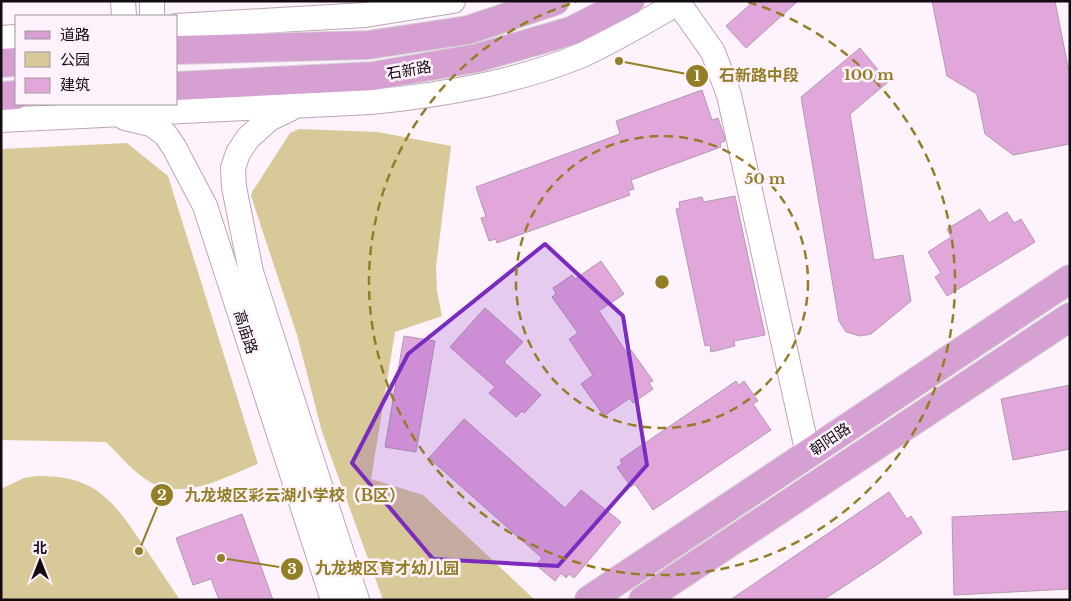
<svg xmlns="http://www.w3.org/2000/svg" width="1071" height="601" font-family="'Libre Baskerville','Noto Sans SC',serif">
  <style>
    .green { fill: #d8ca98 }
    .building { fill: #e1a7db; stroke: #b29aaf }
    .lines { fill: none; stroke-linecap: round; stroke-linejoin: round }
    .minor-casing { stroke: #bca4b9; stroke-width: 26 }
    .major-casing { stroke: #d5d3d4; stroke-width: 30 }
    .minor { stroke: #fff; stroke-width: 24 }
    .major { stroke: #d6a1d2; stroke-width: 28 }
    .marked { fill: #7b2cbf; fill-opacity: 0.2; stroke: #7b2cbf; stroke-width: 4; stroke-linejoin: round }
    .ring { fill: none; stroke: #947e25; stroke-width: 2.5; stroke-dasharray: 9 6 }
    .labels { text-anchor: middle; dominant-baseline: central; stroke-width: 5; stroke-linejoin: round; paint-order: stroke }
    .street-label { font-size: 15px; fill: #130a12; stroke: #fef3fc }
    .centre { fill: #947e25; stroke: #fef3fc; stroke-width: 2.5 }
    .ring-label { font-size: 15px; text-anchor: middle; font-weight: bold; fill: #947e25; stroke: #fef3fc; stroke-width: 5; stroke-linejoin: round; paint-order: stroke }
    .leader { fill: none; stroke: #947e25; stroke-width: 2 }
    .callout-dot { fill: #947e25; stroke: #fef3fc; stroke-width: 2 }
    .mark-label { font-size: 15px; text-anchor: middle; font-weight: bold; fill: #fff }
    .callout-label { font-size: 16px; text-anchor: middle; font-weight: bold; fill: #947e25; stroke: #fef3fc; stroke-width: 5; stroke-linejoin: round; paint-order: stroke }
  </style>
  <rect width="100%" height="100%" fill="#fef3fc"/>
  <g class="green">
    <path d="M299,129L378,132L451,146L436,267L437,291L442,316L395,332L371,479L423,495L535,600H383L322,432L297,335L251,196L252,192L290,133Z"/>
    <path d="M127,143L168,176L258,464C226,476 186,501 152,483C134,474 121,456 106,442L1,440V149Z"/>
    <path d="M37,476C94,475 112,499 141,542C154,561 167,581 180,600H1V489L24,478Z"/>
  </g>
  <g class="building">
    <path d="M754,1H798L746,48L726,26Z"/>
    <path d="M932,1H1055L1070,77V144L1013,155L985,134L977,94L947,76Z"/>
    <path d="M860,48L888,82L850,114L874,260L903,255L911,301L871,334L860,336L846,332L839,321L801,97Z"/>
    <path d="M702,90L712,120L718,118L724,135L725,141L720,143L721,147L631,180L634,189L628,191L630,195L497,243L496,239L489,241L481,218L486,217L476,187L620,134L616,121Z"/>
    <path d="M735,196L765,335L734,341L735,346L711,352L710,345L705,346L676,209L680,208L679,202L702,197L704,202Z"/>
    <path d="M980,209L989,223L1007,212L1014,223L1021,219L1035,242L947,296L935,277L941,273L928,252L951,237L947,229Z"/>
    <path d="M601,261L624,294L599,311L627,353L631,350L653,381L649,383L653,389L633,403L630,398L604,416L581,384L593,375L569,339L578,333L552,297L556,294L553,288L572,275L575,279Z"/>
    <path d="M485,308L523,342L504,362L541,395L524,413L522,411L516,417L489,393L495,387L450,347Z"/>
    <path d="M404,336L435,341L416,452L385,447Z"/>
    <path d="M736,381L739,385L744,381L758,401L753,404L771,430L653,510L635,484L631,487L617,467L622,464L620,460Z"/>
    <path d="M1070,385V449L1013,460L1001,399Z"/>
    <path d="M464,419L565,508L581,490L621,522L574,578L569,574L566,578L561,573L555,581L536,565L542,558L429,458Z"/>
    <path d="M889,492L907,519L911,516L922,533L881,562L823,600H730Z"/>
    <path d="M1070,511V589L954,595L952,517Z"/>
    <path d="M242,514L273,600H219L211,579L193,585L176,538Z"/>
  </g>
  <g class="lines">
    <defs>
      <g id="minor">
        <path d="M123,1L124,16"/>
        <path d="M152,1V16"/>
        <path d="M677,1L713,52L729,95L808,454"/>
        <path d="M176,26L365,15L453,1"/>
        <path d="M1,38L16,37"/>
        <path d="M290,109L269,119L248,138L238,153L233,168L234,187L251,272L357,600"/>
        <path d="M125,118L151,124L165,134L174,147L205,206L333,600"/>
        <path d="M1,120L371,102C442,95 513,83 580,56C611,42 641,24 671,7L677,1"/>
      </g>
      <g id="major">
        <path d="M176,50L368,45L468,30L555,1"/>
        <path d="M1,63L16,62"/>
        <path d="M176,86L373,76L477,58L571,31L630,1"/>
        <path d="M1,96L16,95"/>
        <path d="M589,600L1070,279"/>
        <path d="M643,600L1070,317"/>
      </g>
    </defs>
    <use href="#minor" class="minor-casing"/>
    <use href="#major" class="major-casing"/>
    <use href="#minor" class="minor"/>
    <use href="#major" class="major"/>
  </g>
  <path class="marked" d="M545,244L623,316L647,465L558,566L433,559L352,463L408,354Z"/>
  <g class="ring">
    <circle cx="662" cy="282" r="146"/>
    <path d="M748 2A293 293 0 1 1 576 2"/>
  </g>
  <g class="labels">
    <g class="street-label">
      <text transform="translate(409 70) rotate(-10)">石新路</text>
      <text transform="translate(246 332) rotate(72)">高庙路</text>
      <text transform="translate(830 439) rotate(-34)">朝阳路</text>
    </g>
  </g>
  <circle cx="662" cy="282" r="8" class="centre"/>
  <g class="ring-label">
    <text x="869" y="80">100 m</text>
    <text x="765" y="184">50 m</text>
  </g>
  <path class="leader" d="M619 61L697 76M139 551L162 495M221 558L292 569"/>
  <g class="callout-dot">
    <circle cx="619" cy="61" r="5"/>
    <circle cx="139" cy="551" r="5"/>
    <circle cx="221" cy="558" r="5"/>
    <circle cx="697" cy="76" r="12"/>
    <circle cx="162" cy="495" r="12"/>
    <circle cx="292" cy="569" r="12"/>
  </g>
  <g class="mark-label">
    <text x="697" y="81">1</text>
    <text x="162" y="500">2</text>
    <text x="292" y="574">3</text>
  </g>
  <g class="callout-label">
    <text x="759" y="81">石新路中段</text>
    <text x="295" y="501">九龙坡区彩云湖小学校（B区）</text>
    <text x="387" y="574">九龙坡区育才幼儿园</text>
  </g>
  <rect width="1071" height="601" fill="none" stroke="#130a12" stroke-width="5"/>
  <rect x="15" y="15" width="162" height="90" fill="#fef3fc" stroke="#a0969e"/>
  <rect x="25" y="31" width="25" height="8" fill="#d6a1d2" stroke="#a0969e"/>
  <text x="60" y="40" font-size="15" fill="#130a12">道路</text>
  <rect x="25" y="52" width="25" height="15" fill="#d8ca98" stroke="#a0969e"/>
  <text x="60" y="65" font-size="15" fill="#130a12">公园</text>
  <rect x="25" y="78" width="25" height="15" fill="#e1a7db" stroke="#a0969e"/>
  <text x="60" y="90" font-size="15" fill="#130a12">建筑</text>
  <g transform="translate(40 561)" stroke="#fef3fc" stroke-width="4" paint-order="stroke">
  <path d="M0-4L9 19L0 12L-9 19Z" fill="#130a12"/>
  <text y="-8" font-size="14" font-weight="bold" text-anchor="middle" fill="#130a12">北</text>
  </g>
</svg>
